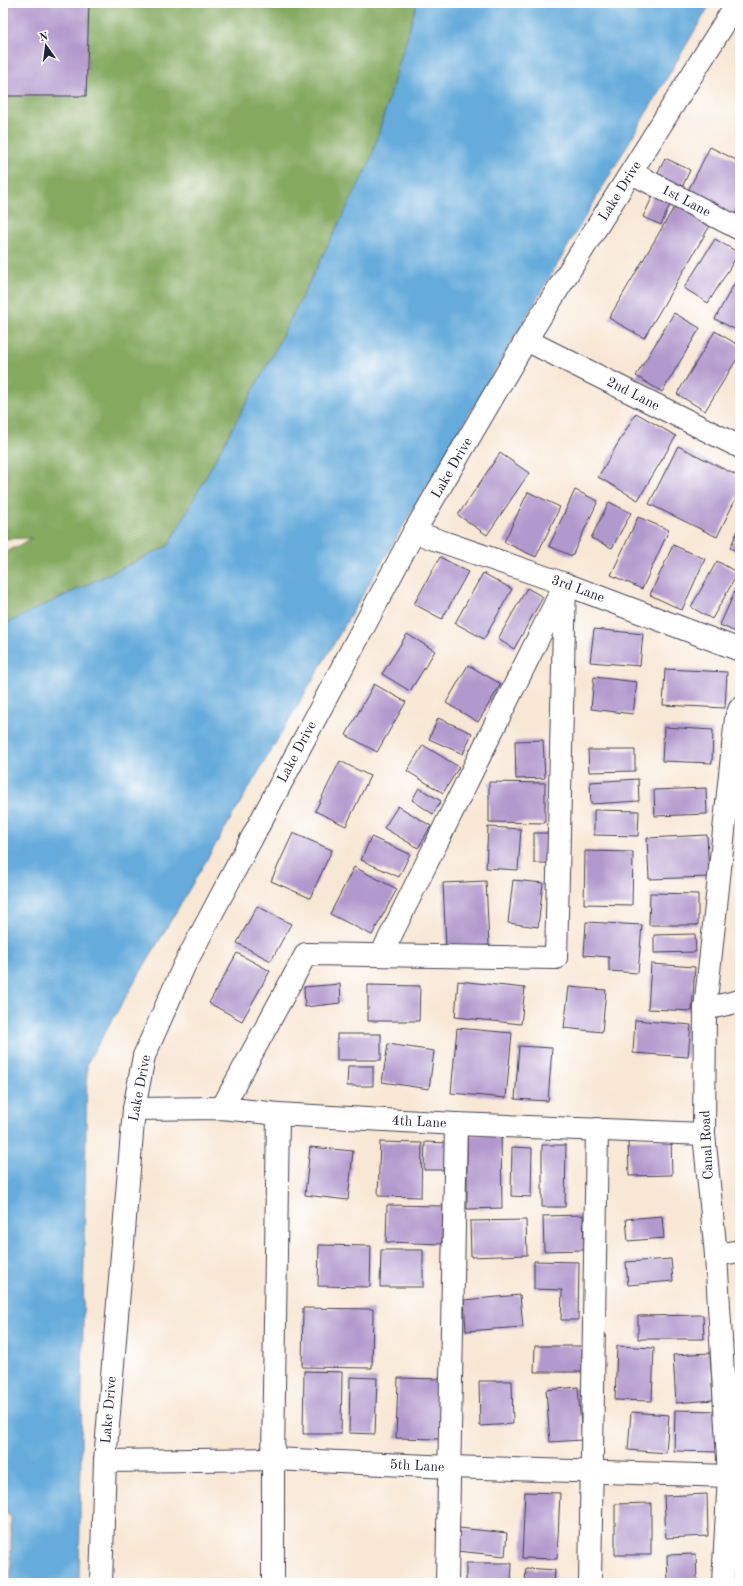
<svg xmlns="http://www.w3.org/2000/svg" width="743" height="1586" font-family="'Old Standard TT',serif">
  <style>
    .forest { fill: #84a95e; stroke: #53664c }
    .water { fill: #65abdb; stroke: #44668b }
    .building { fill: #b299cd }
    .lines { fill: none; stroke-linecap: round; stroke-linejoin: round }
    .street-casing { stroke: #424052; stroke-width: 24 }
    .street { stroke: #fff; stroke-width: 22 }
    .labels { text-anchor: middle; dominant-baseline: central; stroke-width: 3.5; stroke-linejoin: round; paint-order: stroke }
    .street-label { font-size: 14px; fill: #22223b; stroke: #fff }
  </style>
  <rect width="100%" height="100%" fill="#fff"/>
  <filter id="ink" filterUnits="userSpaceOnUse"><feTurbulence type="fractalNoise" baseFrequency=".025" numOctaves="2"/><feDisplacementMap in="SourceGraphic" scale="8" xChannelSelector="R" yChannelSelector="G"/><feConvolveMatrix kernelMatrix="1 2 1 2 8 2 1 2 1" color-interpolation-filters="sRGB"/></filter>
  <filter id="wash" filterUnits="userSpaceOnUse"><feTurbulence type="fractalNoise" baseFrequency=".012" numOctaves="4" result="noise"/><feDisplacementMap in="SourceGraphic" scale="16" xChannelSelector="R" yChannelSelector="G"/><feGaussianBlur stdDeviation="0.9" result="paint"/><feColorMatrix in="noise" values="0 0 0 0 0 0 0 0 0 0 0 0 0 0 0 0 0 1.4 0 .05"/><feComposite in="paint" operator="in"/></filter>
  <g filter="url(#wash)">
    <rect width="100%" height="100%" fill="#f8e7d4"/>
    <path class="forest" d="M89,3H417L370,162L273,354L168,546L3,625V554L32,538L3,539V114L8,96H86Z"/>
    <path class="water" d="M417,3H711L87,1063L79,1583H11V1517L3,1511V625L168,546L273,354L370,162Z"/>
    <g id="blocks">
      <g class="building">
        <path d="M7,3H89L86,96H8L3,112V15L7,16Z"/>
        <path d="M710,147L740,162V204L733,218L686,195Z"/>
        <path d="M665,158L690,170L679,194L654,182Z"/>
        <path d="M655,191L673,198L661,225L643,217Z"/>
        <path d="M679,199L714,219L644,338L609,318Z"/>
        <path d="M715,239L739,253L708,303L684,288Z"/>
        <path d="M740,273V332L715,319Z"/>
        <path d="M674,313L700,328L662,392L636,376Z"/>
        <path d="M715,331L740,346V354L705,411L677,394Z"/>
        <path d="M636,413L676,436L638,500L598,477Z"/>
        <path d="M678,446L740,477V490L717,537L649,504Z"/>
        <path d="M500,453L529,473L487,535L458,515Z"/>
        <path d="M575,490L598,501L572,556L549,546Z"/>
        <path d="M528,492L560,507L536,557L504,542Z"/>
        <path d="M609,502L631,513L612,548L591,538Z"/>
        <path d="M638,517L669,530L642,589L611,575Z"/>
        <path d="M740,525V553L730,548Z"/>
        <path d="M673,545L705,559L682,610L650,595Z"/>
        <path d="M440,557L468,572L442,619L414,604Z"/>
        <path d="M717,561L738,573L712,619L691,607Z"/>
        <path d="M483,573L512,589L484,639L455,623Z"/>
        <path d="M527,588L543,597L514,649L498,639Z"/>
        <path d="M736,589L740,591V634L720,625Z"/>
        <path d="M594,629L643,634L640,666L590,662Z"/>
        <path d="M407,634L435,651L410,691L382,674Z"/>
        <path d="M468,665L501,684L478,722L446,703Z"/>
        <path d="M665,669L727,672L725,708L663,705Z"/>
        <path d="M594,677L637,682L633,714L591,709Z"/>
        <path d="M374,684L406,702L377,752L346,735Z"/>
        <path d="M438,718L472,733L463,754L429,739Z"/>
        <path d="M664,727L713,730L712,763L662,761Z"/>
        <path d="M543,740L545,778L516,779L515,741Z"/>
        <path d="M423,745L459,767L443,793L407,771Z"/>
        <path d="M588,750H635V771L589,772Z"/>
        <path d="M340,761L370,776L346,826L315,811Z"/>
        <path d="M638,779L639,801L591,804L590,782Z"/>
        <path d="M489,782L545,783V823L489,822Z"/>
        <path d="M419,788L441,801L433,814L412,800Z"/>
        <path d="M706,788L707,814L655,816L654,790Z"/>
        <path d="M398,806L431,826L418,848L384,828Z"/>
        <path d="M594,810L639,811L638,836L594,835Z"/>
        <path d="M488,827L521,829L518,870L486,868Z"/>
        <path d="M293,833L332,850L310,898L271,881Z"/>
        <rect x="534" y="833" width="19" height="30"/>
        <path d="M707,835L709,877L649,879L647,838Z"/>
        <path d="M371,837L410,854L399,877L361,860Z"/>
        <path d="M585,851L633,852L632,905L584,904Z"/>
        <path d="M354,867L397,889L372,935L330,914Z"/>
        <path d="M513,880L543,883L538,927L508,923Z"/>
        <path d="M486,881L489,945L446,947L443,883Z"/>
        <path d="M650,893L698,894V925H649Z"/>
        <path d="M257,906L291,924L271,961L237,943Z"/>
        <path d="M586,922L642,925L638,973L609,971V957L584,955Z"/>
        <path d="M695,934L696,952L654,953V935Z"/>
        <path d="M237,953L270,971L242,1021L209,1003Z"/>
        <path d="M651,964L695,967L692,1011L648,1009Z"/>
        <path d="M458,981L525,988L521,1024L455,1017Z"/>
        <path d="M340,984L341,1003L305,1007L304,987Z"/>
        <path d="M368,985L420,986L419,1021H368Z"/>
        <path d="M569,987L606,990L602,1032L564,1028Z"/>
        <path d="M635,1020L691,1025L688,1057L633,1053Z"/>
        <path d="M457,1028L512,1033L506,1098L451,1093Z"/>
        <rect x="337" y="1034" width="44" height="26"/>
        <path d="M388,1044L434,1051L429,1089L382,1082Z"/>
        <path d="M519,1046L552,1048L548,1101L515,1099Z"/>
        <path d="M348,1066H373V1086H347Z"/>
        <path d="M501,1134L502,1208L467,1209V1135Z"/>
        <path d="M671,1139L672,1175L629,1176L628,1140Z"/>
        <path d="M380,1142L422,1143L421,1197L378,1196Z"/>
        <path d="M425,1142L448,1143L447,1170H424Z"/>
        <path d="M542,1145H566L565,1207H542Z"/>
        <path d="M310,1147L353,1151L348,1200L305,1195Z"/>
        <path d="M512,1147L532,1148L531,1197L511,1196Z"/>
        <path d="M387,1205L443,1206L442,1244L386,1242Z"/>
        <path d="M583,1215L584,1250L544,1251L543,1216Z"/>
        <path d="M662,1216L664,1238L628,1241L626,1219Z"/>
        <path d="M526,1220L527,1255L471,1257L470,1221Z"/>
        <path d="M319,1245L371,1246L370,1287L318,1286Z"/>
        <path d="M381,1250H423V1287H380Z"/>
        <path d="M671,1259L673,1281L628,1285L626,1262Z"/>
        <path d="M534,1261L579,1262L578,1320H561L562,1290L534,1289Z"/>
        <path d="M520,1295L523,1327L466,1331L464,1300Z"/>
        <path d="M303,1308L373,1309L372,1368L302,1367Z"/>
        <path d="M703,1315L704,1339H638V1316Z"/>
        <path d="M535,1346H582V1372H534Z"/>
        <path d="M617,1346L654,1348L652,1401L615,1400Z"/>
        <path d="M710,1353L713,1400L676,1403L673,1355Z"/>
        <path d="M304,1371L342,1372L341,1434H303Z"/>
        <path d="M350,1377L377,1378L375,1434L349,1433Z"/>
        <path d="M398,1378L442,1379L440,1439L396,1438Z"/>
        <path d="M479,1381H512L513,1424L480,1426Z"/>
        <path d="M578,1387L582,1440L550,1442L546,1390Z"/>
        <path d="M675,1410L718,1411L717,1452L674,1451Z"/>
        <path d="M631,1412L669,1415L666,1453L628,1450Z"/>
        <path d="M525,1492L560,1493L557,1559L522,1558Z"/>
        <path d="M707,1494L708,1536L666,1538L664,1496Z"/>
        <path d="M651,1503V1555H615V1504Z"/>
        <path d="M459,1528L507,1533L505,1556L457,1551Z"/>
        <path d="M696,1554L697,1583H668L667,1555Z"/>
        <path d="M466,1563H512L511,1583H466Z"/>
        <path d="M526,1568L555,1570L554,1583H525Z"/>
      </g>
    </g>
  </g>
  <g filter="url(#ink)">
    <use href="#blocks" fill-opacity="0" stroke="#424052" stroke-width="1"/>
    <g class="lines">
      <defs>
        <g id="street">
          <path d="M632,173L740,229"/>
          <path d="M526,340L740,447"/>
          <path d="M414,532L565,584L740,650"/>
          <path d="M381,955L562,590"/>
          <path d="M705,1009L740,1001"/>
          <path d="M222,1108L306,954L556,958L565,584"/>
          <path d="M134,1109L222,1108L278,1114L456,1124L704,1134"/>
          <path d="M716,1255L740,1251"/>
          <path d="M105,1461L273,1459L450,1467L729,1476"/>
          <path d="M101,1583L105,1461L134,1109L144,1056L184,966L414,532L526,340L737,3"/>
          <path d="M273,1583V1459L278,1114"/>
          <path d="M447,1583L456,1124"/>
          <path d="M590,1583L597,1129"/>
          <path d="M723,1583L729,1476L716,1255L704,1134L705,1009L736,718L740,708"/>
        </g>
      </defs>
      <use href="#street" class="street-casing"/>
      <use href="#street" class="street"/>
    </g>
  </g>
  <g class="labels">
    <g class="street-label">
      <text transform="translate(620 191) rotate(-58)">Lake Drive</text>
      <text transform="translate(686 201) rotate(28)">1st Lane</text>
      <text transform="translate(633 394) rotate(27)">2nd Lane</text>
      <text transform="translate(452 468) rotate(-60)">Lake Drive</text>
      <text transform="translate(578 589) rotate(20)">3rd Lane</text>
      <text transform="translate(297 752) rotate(-62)">Lake Drive</text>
      <text transform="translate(140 1088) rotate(-79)">Lake Drive</text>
      <text transform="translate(419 1122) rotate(3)">4th Lane</text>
      <text transform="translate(707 1145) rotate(-93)">Canal Road</text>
      <text transform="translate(109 1410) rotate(-85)">Lake Drive</text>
      <text transform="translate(417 1466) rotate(3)">5th Lane</text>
    </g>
  </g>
  <rect width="743" height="1586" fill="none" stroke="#fff" stroke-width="16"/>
  <g transform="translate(46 46) rotate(346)" stroke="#ffffff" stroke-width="3" paint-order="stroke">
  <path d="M0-3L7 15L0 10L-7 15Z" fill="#22223b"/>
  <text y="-6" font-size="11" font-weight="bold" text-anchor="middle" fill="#22223b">N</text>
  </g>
</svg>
